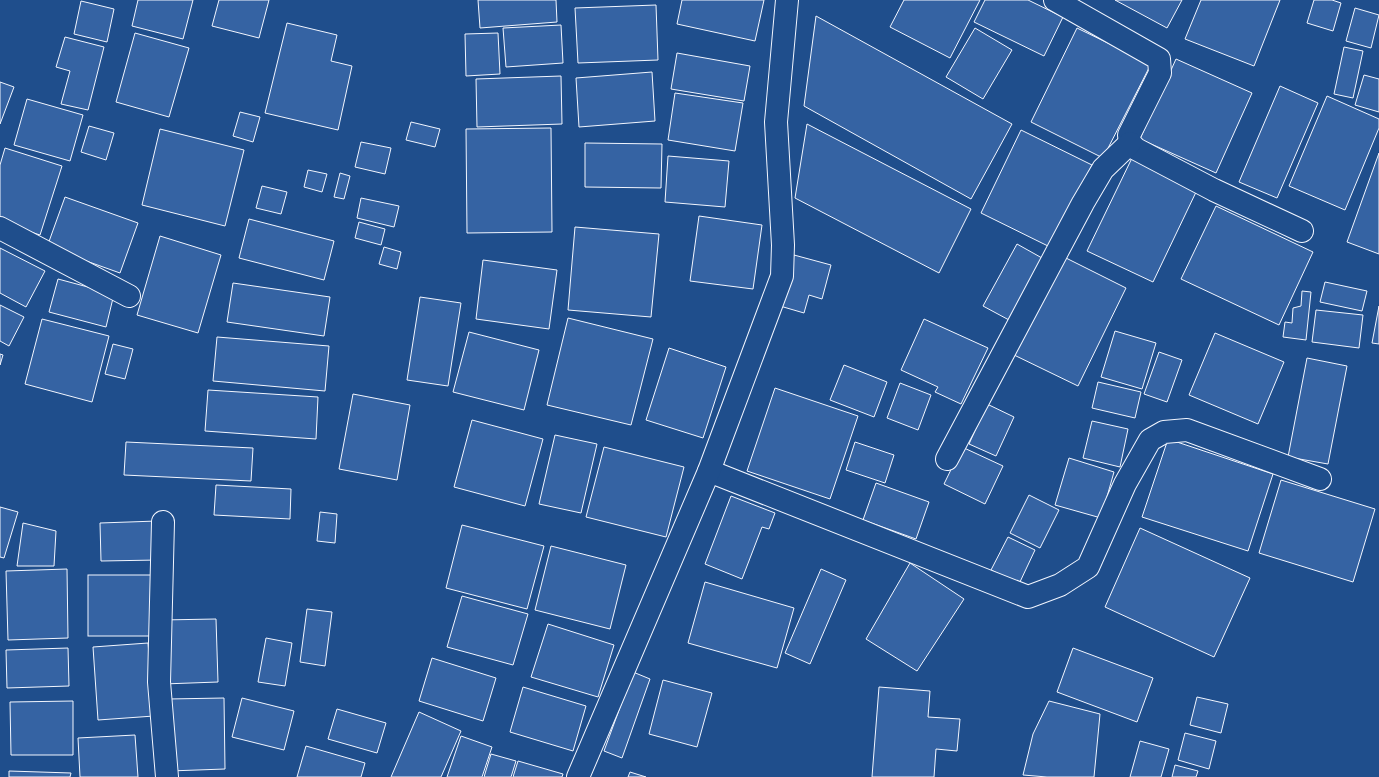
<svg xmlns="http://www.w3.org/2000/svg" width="1379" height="777" font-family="Ubuntu,sans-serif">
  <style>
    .building { fill: #3563a3; stroke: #f2f6ff }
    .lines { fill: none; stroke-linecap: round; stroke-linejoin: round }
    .street-casing { stroke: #f2f6ff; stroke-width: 24 }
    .street { stroke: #1f4e8c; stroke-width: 22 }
  </style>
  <rect width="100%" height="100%" fill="#1f4e8c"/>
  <g class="building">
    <path d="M138,0H193L183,39L132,26Z"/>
    <path d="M219,0H269L259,38L212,26Z"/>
    <path d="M478,0H556L557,22L480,28Z"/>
    <path d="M682,0H764L755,41L677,24Z"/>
    <path d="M904,0H980L950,58L890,27Z"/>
    <path d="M985,0H1028L1063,17L1044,56L974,22Z"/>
    <path d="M1115,0H1182L1167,28Z"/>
    <path d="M1201,0H1280L1254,66L1185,39Z"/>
    <path d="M1314,0H1332L1341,3L1333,31L1307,23Z"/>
    <path d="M81,1L114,9L107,42L74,34Z"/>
    <path d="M656,5L658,60L578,63L575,8Z"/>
    <path d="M1355,8L1379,15L1371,48L1346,41Z"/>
    <path d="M816,16L1012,124L971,199L804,106Z"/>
    <path d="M287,23L337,35L331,61L352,66L338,130L265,113Z"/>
    <path d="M561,25L563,63L506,67L503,28Z"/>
    <path d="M975,28L1012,50L983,99L946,77Z"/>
    <path d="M1077,28L1151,64L1103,158L1031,122Z"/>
    <path d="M135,33L189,48L169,117L116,102Z"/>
    <path d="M498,33L500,74L466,76L465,34Z"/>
    <path d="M65,37L104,47L88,110L61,104L70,71L56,67Z"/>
    <path d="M1344,47L1363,51L1353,98L1334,94Z"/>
    <path d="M677,53L750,66L744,101L671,89Z"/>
    <path d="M1176,59L1252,93L1216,173L1140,139Z"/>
    <path d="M652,72L655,121L579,127L576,78Z"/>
    <path d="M1364,75L1379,79V112L1355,105Z"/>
    <path d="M561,76L562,124L477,127L476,79Z"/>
    <path d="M0,82L14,87L0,124Z"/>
    <path d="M1280,86L1318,103L1277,198L1239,182Z"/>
    <path d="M675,93L743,103L735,151L668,140Z"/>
    <path d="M1327,96L1379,119V128L1345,210L1289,186Z"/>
    <path d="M27,99L83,115L70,161L14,145Z"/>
    <path d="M240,112L260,117L253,142L233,136Z"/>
    <path d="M411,122L440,129L435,147L406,140Z"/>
    <path d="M807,124L971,209L939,273L795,198Z"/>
    <path d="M89,126L114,133L106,160L81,152Z"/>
    <path d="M551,128L552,232L467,233L466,129Z"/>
    <path d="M160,129L244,150L225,226L142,205Z"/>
    <path d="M1021,130L1092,165L1052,248L981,213Z"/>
    <path d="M361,142L391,148L385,174L355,167Z"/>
    <path d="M585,143L662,144L661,188L585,187Z"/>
    <path d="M5,148L62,166L40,235L0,222V165Z"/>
    <path d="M1379,153V254L1347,242Z"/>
    <path d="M668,156L729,161L725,207L665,202Z"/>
    <path d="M1132,158L1197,190L1153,282L1087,251Z"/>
    <path d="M308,170L327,174L322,192L304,187Z"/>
    <path d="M340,173L350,176L344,199L334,197Z"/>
    <path d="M262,186L287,192L281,214L256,208Z"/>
    <path d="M65,197L138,223L120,273L47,247Z"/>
    <path d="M361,198L399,206L394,227L357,218Z"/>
    <path d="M1216,206L1313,252L1279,325L1181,279Z"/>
    <path d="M699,216L762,225L753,289L690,281Z"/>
    <path d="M249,219L334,241L324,280L239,258Z"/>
    <path d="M359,222L385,229L381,245L355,238Z"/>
    <path d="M575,227L659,234L651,317L568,310Z"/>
    <path d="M160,236L221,255L198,333L137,315Z"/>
    <path d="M1017,244L1042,258L1009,320L983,306Z"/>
    <path d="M384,247L401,252L397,269L379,264Z"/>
    <path d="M0,248L45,271L26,307L0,293Z"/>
    <path d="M794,255L831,265L822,299L809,295L804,313L780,306Z"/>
    <path d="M1060,255L1126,288L1078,386L1012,354Z"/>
    <path d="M483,260L557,270L549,329L476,319Z"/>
    <path d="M58,279L114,294L106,327L49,312Z"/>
    <path d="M1325,282L1367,291L1362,311L1320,302Z"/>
    <path d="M233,283L330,297L324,336L227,322Z"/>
    <path d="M1302,291L1311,292L1306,340L1283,337L1285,322L1292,323L1293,308L1301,306Z"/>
    <path d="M420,297L461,303L448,386L407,380Z"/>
    <path d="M0,305L24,317L9,346L0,341Z"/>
    <path d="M1379,306V344L1372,343Z"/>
    <path d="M1316,310L1363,315L1359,348L1312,342Z"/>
    <path d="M568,318L653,339L631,425L547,405Z"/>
    <path d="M42,319L109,336L92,402L25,384Z"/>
    <path d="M924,319L988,348L961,404L935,392L938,387L901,370Z"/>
    <path d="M1115,331L1156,343L1142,389L1101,377Z"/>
    <path d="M469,332L539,350L524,410L453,392Z"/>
    <path d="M1215,333L1284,362L1258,424L1189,395Z"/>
    <path d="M217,337L329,346L325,391L213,381Z"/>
    <path d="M113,344L133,349L125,379L105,374Z"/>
    <path d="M669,348L726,367L703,438L646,420Z"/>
    <path d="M1159,352L1182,360L1167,402L1144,394Z"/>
    <path d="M0,354L3,355L0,365Z"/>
    <path d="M1307,358L1347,366L1328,464L1288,457Z"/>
    <path d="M844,365L887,382L874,417L830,400Z"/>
    <path d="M1098,382L1141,392L1135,418L1092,408Z"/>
    <path d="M900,383L931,395L918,430L887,418Z"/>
    <path d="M775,388L858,416L830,499L747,471Z"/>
    <path d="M208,390L318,397L316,439L205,431Z"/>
    <path d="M353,394L410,405L397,480L339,469Z"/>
    <path d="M987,404L1014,417L996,456L969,444Z"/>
    <path d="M472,420L543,439L525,506L454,487Z"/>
    <path d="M1092,421L1128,429L1120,467L1083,458Z"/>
    <path d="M555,435L597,444L581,513L539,504Z"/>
    <path d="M1168,439L1273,474L1248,551L1142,517Z"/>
    <path d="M126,442L253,448L251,481L124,475Z"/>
    <path d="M855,442L894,455L885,483L846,470Z"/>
    <path d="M604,447L684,467L666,537L586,517Z"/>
    <path d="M962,447L1003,466L985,504L944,484Z"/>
    <path d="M1069,458L1114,472L1101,518L1055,505Z"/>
    <path d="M1281,480L1375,509L1353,582L1259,553Z"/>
    <path d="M876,483L929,502L916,539L863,520Z"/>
    <path d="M216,485L291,489L290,519L214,515Z"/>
    <path d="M1029,495L1059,510L1040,548L1010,533Z"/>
    <path d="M731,496L775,513L769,529L762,527L742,579L705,564Z"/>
    <path d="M0,507L18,512L4,558L0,557Z"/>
    <path d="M320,512L337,514L335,543L317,541Z"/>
    <path d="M157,521L158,560L101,561L100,523Z"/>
    <path d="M23,523L56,531L54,566H17Z"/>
    <path d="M462,525L544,546L527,609L446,588Z"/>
    <path d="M1140,528L1250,578L1214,657L1105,607Z"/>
    <path d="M1008,537L1035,550L1019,584L991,570Z"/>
    <path d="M551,546L626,565L610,629L535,610Z"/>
    <path d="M910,563L964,599L917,671L866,639Z"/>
    <path d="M67,569L68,638L8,640L6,571Z"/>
    <path d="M821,569L846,580L810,664L785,653Z"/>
    <rect x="88" y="575" width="64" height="61"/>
    <path d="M705,582L794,608L777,668L688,643Z"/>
    <path d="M462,596L528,614L513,665L447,647Z"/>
    <path d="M307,609L332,612L325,666L300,662Z"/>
    <path d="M216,619L218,682L163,684L161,620Z"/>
    <path d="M548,624L614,645L598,697L531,677Z"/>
    <path d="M266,638L292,643L285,686L258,682Z"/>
    <path d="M148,643L154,716L98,720L93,647Z"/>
    <path d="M68,648L69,686L7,688L6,650Z"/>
    <path d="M1073,648L1153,678L1137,722L1057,692Z"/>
    <path d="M432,658L496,678L483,721L419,701Z"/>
    <path d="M633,672L650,679L622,758L604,751Z"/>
    <path d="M663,680L712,693L697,747L649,734Z"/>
    <path d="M523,687L586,706L573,751L510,732Z"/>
    <path d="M879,687L930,691L928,717L960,719L957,751L936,749L934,777H872Z"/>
    <path d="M1197,697L1228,704L1221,733L1190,725Z"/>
    <path d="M224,698L225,769L169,771L168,699Z"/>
    <path d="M242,698L294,711L284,750L232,737Z"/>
    <path d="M73,701V755H11L10,702Z"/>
    <path d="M1049,701L1100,714L1094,777H1047L1023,775L1033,734Z"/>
    <path d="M337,709L386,723L377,753L328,739Z"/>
    <path d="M419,712L461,731L441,777H391Z"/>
    <path d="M1185,733L1216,741L1209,769L1178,760Z"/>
    <path d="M135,735L138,777H80L78,738Z"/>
    <path d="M461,736L492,747L482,777H447Z"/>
    <path d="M1140,741L1169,749L1161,777H1130Z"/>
    <path d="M306,746L365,763L361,777H297Z"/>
    <path d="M491,754L516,761L511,777H484Z"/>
    <path d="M518,761L563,774L562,777H513Z"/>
    <path d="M1175,765L1198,771L1196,777H1172Z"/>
    <path d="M9,771L71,773L70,777H9Z"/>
    <path d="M630,772L646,777H628Z"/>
  </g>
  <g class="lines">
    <defs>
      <g id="street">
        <path d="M1055,0L1159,59L1160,73L1129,135L1130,143L1136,149L1214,190L1302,231"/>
        <path d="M0,228L129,296"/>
        <path d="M947,459L1083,203L1103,169L1130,143"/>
        <path d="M709,471L1028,597L1060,585L1088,567L1125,484L1150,440L1164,432L1187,430L1320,479"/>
        <path d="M163,522L159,682L167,777"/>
        <path d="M578,777L709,471L782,276L783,245L776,122L787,0"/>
      </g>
    </defs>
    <use href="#street" class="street-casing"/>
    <use href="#street" class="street"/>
  </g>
</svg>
